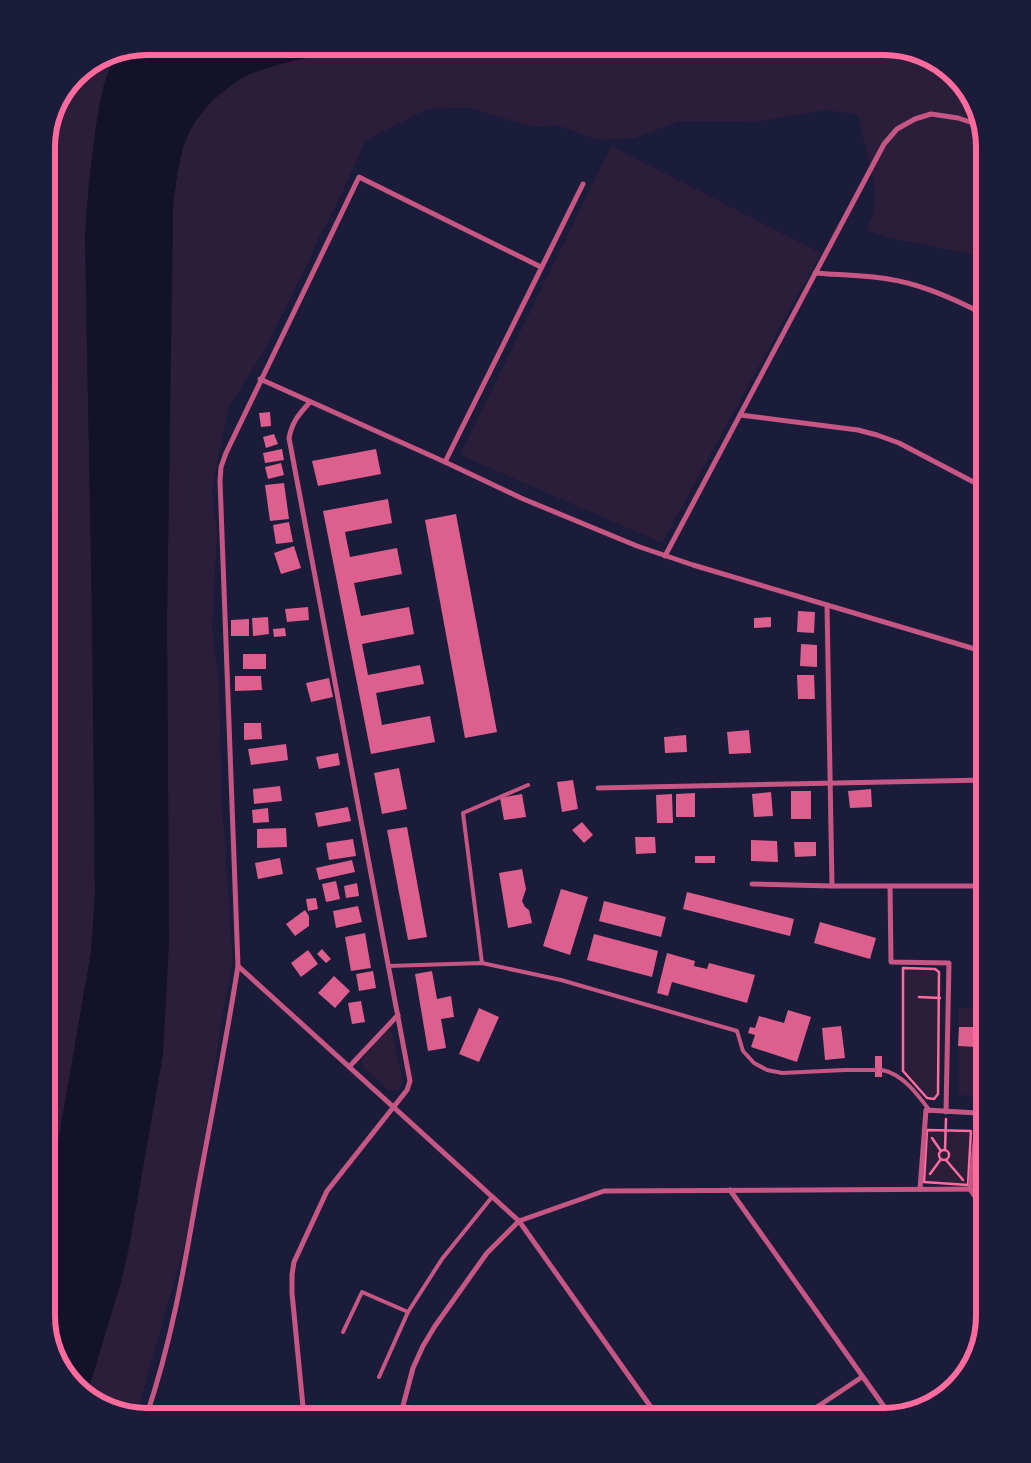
<svg xmlns="http://www.w3.org/2000/svg" width="1031" height="1463" font-family="Helvetica,sans-serif">
  <style>
    .green { fill: #2a1e3b }
    .water { fill: #12122b }
    .building { fill: #dd5f8e }
    .lines { fill: none; stroke-linecap: round; stroke-linejoin: round }
    .path { stroke: #ff6b9d; stroke-width: 2.5 }
    .service { stroke: #c65784; stroke-width: 4 }
    .minor { stroke: #c65784; stroke-width: 5 }
    .rim { fill: none; stroke: #ff6b9d; stroke-width: 6 }
  </style>
  <rect width="100%" height="100%" fill="#1b1b3a"/>
  <g class="green">
    <path d="M370,46H890L935,60L971,96L985,147V257L886,237L867,230L873,214L875,189L858,115L827,110L756,122L680,121L634,138L600,140L559,126L532,127L471,108L427,109L366,140L335,208L317,241L307,265L263,353L229,406L212,490L217,535L212,629L219,684L222,803L233,961L220,1030L194,1211L137,1413L132,1414L96,1403L87,1394L121,1282L129,1247L163,1054L169,939L167,621L173,209C175,189 177,171 182,152C189,125 206,104 228,88C233,84 238,80 243,77C281,60 330,54 370,46Z"/>
    <path d="M118,52C102,79 99,106 95,136C90,170 87,202 85,236L92,617L95,895L91,952L46,1212V140L57,102L80,71L109,54Z"/>
    <path d="M611,146L821,253L662,543L460,455Z"/>
    <path d="M903,968L935,969L938,971V1094L936,1098H927L903,1071Z"/>
    <path d="M959,1008H985V1097L958,1095Z"/>
    <path d="M390,1030L392,1033L403,1081L399,1090L389,1091L364,1067L361,1062L363,1058L385,1032Z"/>
    <path d="M927,1130L971,1131L968,1185L924,1182Z"/>
  </g>
  <path class="water" d="M147,46H370C330,54 281,60 243,77C238,80 233,84 228,88C206,104 189,125 182,152C177,171 175,189 173,209L167,621L169,939L163,1054L129,1247L121,1282L87,1394L60,1367L46,1316V1212L91,952L95,895L92,617L85,236C87,202 90,170 95,136C99,106 102,79 118,52Z"/>
  <g class="building">
    <path d="M270,412L271,426L261,427L259,413Z"/>
    <path d="M274,434L278,444L266,448L263,437Z"/>
    <path d="M282,449L284,460L265,463L263,453Z"/>
    <path d="M376,449L381,474L318,486L312,461Z"/>
    <path d="M281,463L284,475L268,479L265,467Z"/>
    <path d="M284,483L289,519L270,521L265,485Z"/>
    <path d="M388,499L392,523L345,532L350,557L397,548L402,574L354,583L361,616L409,607L414,634L362,644L368,675L420,665L424,684L376,693L382,725L430,716L435,742L371,754L323,511Z"/>
    <path d="M456,514L497,732L465,738L425,520Z"/>
    <path d="M289,522L293,542L276,544L273,525Z"/>
    <path d="M294,546L301,568L281,574L274,553Z"/>
    <path d="M308,607L309,620L287,622L285,609Z"/>
    <path d="M798,611L815,612L814,633L797,632Z"/>
    <path d="M268,617L269,634L253,636L252,618Z"/>
    <path d="M771,617V627L754,628V618Z"/>
    <path d="M249,619V636H231V620Z"/>
    <path d="M285,628L286,636L274,637L273,629Z"/>
    <path d="M801,644L817,645V667L800,666Z"/>
    <rect x="243" y="654" width="23" height="15"/>
    <path d="M797,675H814L815,699H798Z"/>
    <path d="M235,676H261L262,690L235,691Z"/>
    <path d="M329,678L333,697L311,702L306,683Z"/>
    <path d="M244,723H261L262,739L244,740Z"/>
    <path d="M749,730L751,753L729,754L727,732Z"/>
    <path d="M686,735L687,752L665,753L664,737Z"/>
    <path d="M286,744L288,760L251,765L248,749Z"/>
    <path d="M338,753L340,765L319,769L316,757Z"/>
    <path d="M399,768L407,809L382,814L374,773Z"/>
    <path d="M573,780L578,809L562,812L557,782Z"/>
    <path d="M280,786L282,801L254,804L253,789Z"/>
    <path d="M871,789L872,807L850,808L848,791Z"/>
    <rect x="791" y="791" width="20" height="28"/>
    <path d="M771,792L773,816L754,817L752,794Z"/>
    <path d="M695,793V817H676V794Z"/>
    <path d="M522,794L526,817L504,820L500,798Z"/>
    <path d="M672,794L673,823H657L656,795Z"/>
    <path d="M348,807L351,821L318,827L315,813Z"/>
    <path d="M268,808L269,822L253,823L252,810Z"/>
    <path d="M582,822L593,835L584,843L572,830Z"/>
    <path d="M407,827L427,937L408,940L387,830Z"/>
    <path d="M286,828L287,847L257,848V829Z"/>
    <path d="M635,837H655L656,853L636,854Z"/>
    <path d="M353,839L356,856L329,860L326,843Z"/>
    <path d="M751,840L777,841L778,862L751,861Z"/>
    <path d="M794,842H816V856L795,857Z"/>
    <rect x="695" y="856" width="20" height="7"/>
    <path d="M280,858L283,874L258,879L255,863Z"/>
    <path d="M352,860L355,872L319,880L316,868Z"/>
    <path d="M522,869L526,889L522,901L525,907L529,910L532,923L508,928L499,873Z"/>
    <path d="M336,881L340,899L326,902L322,884Z"/>
    <path d="M357,883L359,896L346,898L344,886Z"/>
    <path d="M561,889L588,897L570,955L543,946Z"/>
    <path d="M687,892L794,919L790,936L683,909Z"/>
    <path d="M316,898L318,909L308,911L306,899Z"/>
    <path d="M604,901L666,917L661,937L599,921Z"/>
    <path d="M358,906L362,922L336,928L333,911Z"/>
    <path d="M305,910L309,916V926L295,936L286,924Z"/>
    <path d="M820,922L876,938L870,959L814,943Z"/>
    <path d="M365,933L371,968L351,971L345,937Z"/>
    <path d="M594,934L658,951L652,977L587,960Z"/>
    <path d="M322,949L331,959L326,963L317,954Z"/>
    <path d="M308,950L318,964L301,977L291,963Z"/>
    <path d="M667,953L695,961L694,966L707,969L709,963L755,975L747,1003L672,982L668,996L657,993Z"/>
    <path d="M373,971L376,988L359,991L356,974Z"/>
    <path d="M432,971L437,999L451,996L454,1017L441,1019L446,1048L428,1051L415,974Z"/>
    <path d="M334,976L350,991L335,1008L318,993Z"/>
    <path d="M361,1001L365,1022L352,1024L348,1003Z"/>
    <path d="M479,1008L499,1017L479,1062L459,1054Z"/>
    <path d="M788,1010L811,1017L797,1062L751,1047L755,1035L748,1033L750,1027L755,1028L759,1016L784,1023Z"/>
    <path d="M841,1026L845,1058L825,1060L822,1028Z"/>
    <path d="M959,1027H978L977,1047L958,1046Z"/>
    <rect x="875" y="1056" width="7" height="21"/>
  </g>
  <g class="lines">
    <g class="path">
      <path d="M903,968L935,969L939,972L938,1094L934,1099L927,1098L903,1071Z"/>
      <path d="M919,997L940,998"/>
      <path d="M927,1130L971,1131L968,1185L924,1182Z"/>
      <path d="M932,1138L941,1151"/>
      <circle cx="944" cy="1155" r="5"/>
      <path d="M945,1150L946,1119"/>
      <path d="M946,1160L963,1180"/>
      <path d="M930,1174L941,1159"/>
    </g>
    <g class="service">
      <path d="M482,963L463,813L528,785"/>
      <path d="M388,966L482,963L561,980L737,1031L743,1051L754,1063L767,1070L782,1073L845,1070H875"/>
      <path d="M882,1070C903,1074 918,1095 930,1111"/>
      <path d="M343,1332L362,1292L408,1312"/>
      <path d="M379,1377L408,1312L442,1259L492,1197"/>
    </g>
    <g class="minor">
      <path d="M815,273C839,275 864,275 888,279C922,284 955,299 985,315"/>
      <path d="M260,379L445,462L521,498L637,546L693,565L985,652"/>
      <path d="M740,415L858,430L877,435L899,443L985,488"/>
      <path d="M445,462L583,184"/>
      <path d="M665,556L884,144L897,129L915,119L931,114L958,118L979,125"/>
      <path d="M827,605L832,886"/>
      <path d="M598,788L985,780"/>
      <path d="M752,884L832,886H985"/>
      <path d="M890,886L891,962L949,963L946,1112"/>
      <path d="M238,966L519,1221L658,1417"/>
      <path d="M349,1067L398,1015"/>
      <path d="M920,1189L926,1110L977,1113L978,1115L970,1189L985,1211"/>
      <path d="M730,1190L890,1415"/>
      <path d="M146,1417C171,1344 184,1269 197,1194C211,1118 226,1042 238,966L220,481L221,467L226,453L359,177L541,267"/>
      <path d="M304,1417L292,1293V1275L294,1262L327,1191L407,1090L410,1081L289,438C292,422 299,414 310,402"/>
      <path d="M400,1417L413,1368L423,1346L435,1326L487,1253L519,1221L604,1191L985,1189"/>
      <path d="M802,1417L862,1377"/>
    </g>
  </g>
  <path d="M0 0H1031V1463H0ZM147 55H884A92 92 0 0 1 976 147V1316A92 92 0 0 1 884 1408H147A92 92 0 0 1 55 1316V147A92 92 0 0 1 147 55Z" fill="#1b1b3a" fill-rule="evenodd"/>
  <path class="rim" d="M147 55H884A92 92 0 0 1 976 147V1316A92 92 0 0 1 884 1408H147A92 92 0 0 1 55 1316V147A92 92 0 0 1 147 55Z"/>
</svg>
